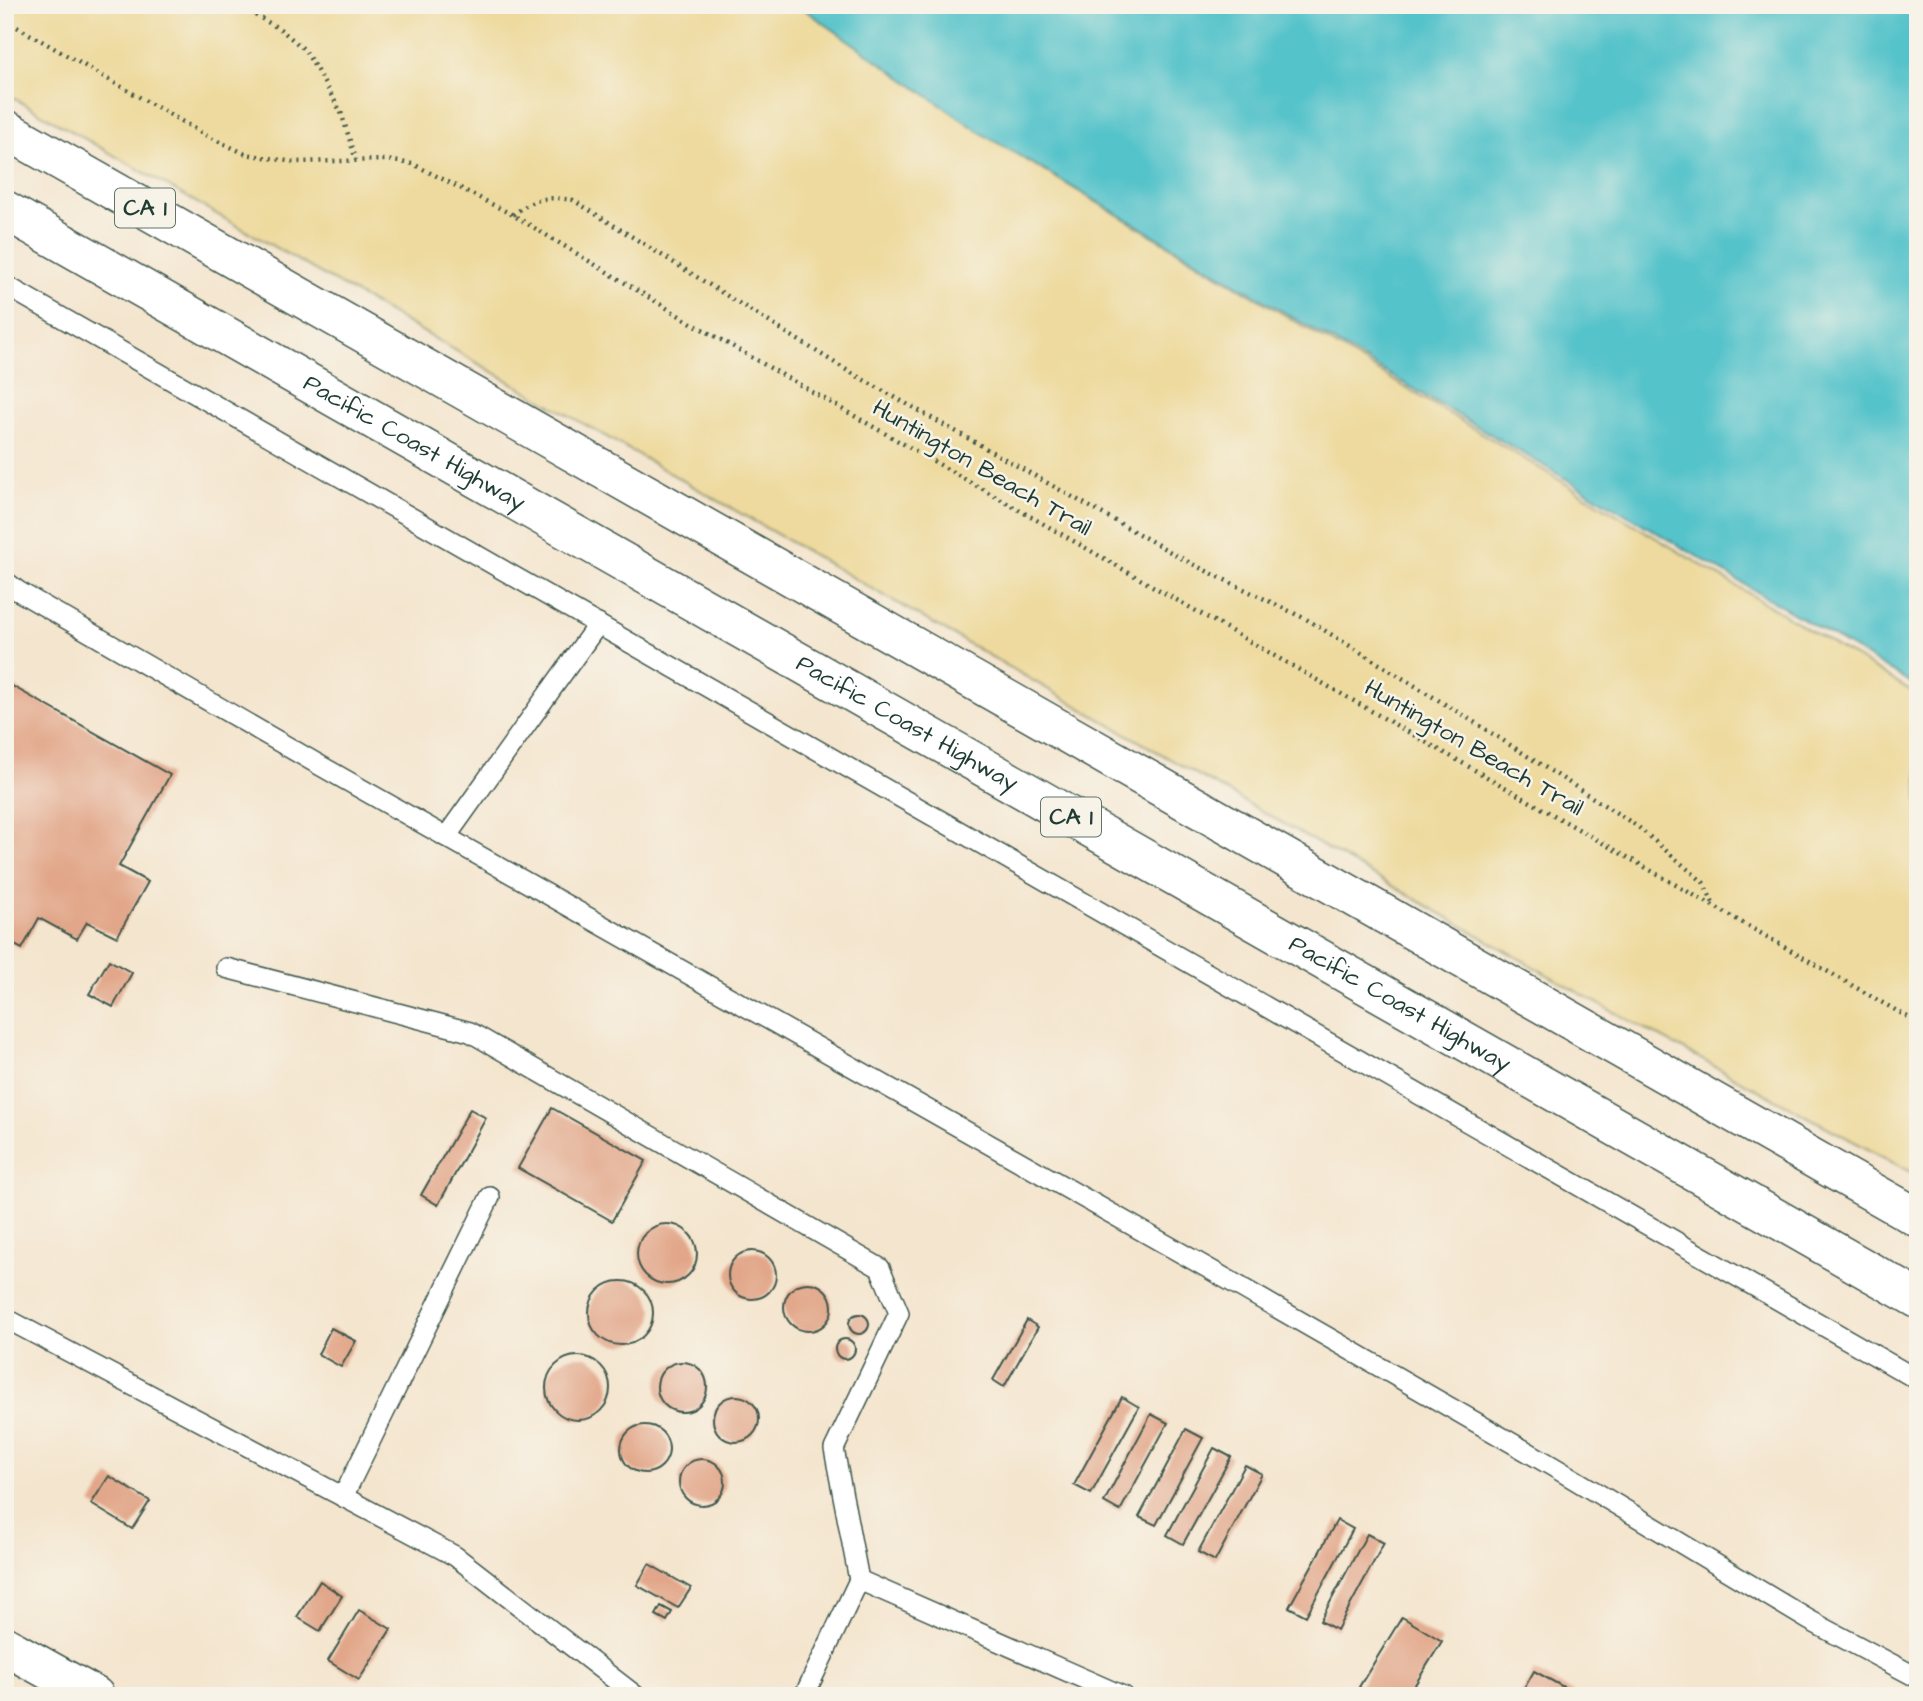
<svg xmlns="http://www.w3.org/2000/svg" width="1923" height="1701" font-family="'Architects Daughter',sans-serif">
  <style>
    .sand { fill: #eeda9e; stroke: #868c69; stroke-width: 2 }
    .water { fill: #55c3ca; stroke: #3a807f; stroke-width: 2 }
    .building { fill: #e2a78a }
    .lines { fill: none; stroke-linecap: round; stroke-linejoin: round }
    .service-casing { stroke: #3f564b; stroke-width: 22 }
    .minor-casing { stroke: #3f564b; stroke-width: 41 }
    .trunk-casing { stroke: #3f564b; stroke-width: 41 }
    .path { stroke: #3f564b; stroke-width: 4.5; stroke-dasharray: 2 5; stroke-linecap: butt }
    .service { stroke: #fff; stroke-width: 19 }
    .minor { stroke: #fff; stroke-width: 38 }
    .trunk { stroke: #fff; stroke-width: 38 }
    .labels { text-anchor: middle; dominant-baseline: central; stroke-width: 5; stroke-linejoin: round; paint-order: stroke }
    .shield { fill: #f7f3e8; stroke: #60746a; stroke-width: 2 }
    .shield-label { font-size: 23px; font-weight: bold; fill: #1f3d34 }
    .street-label { font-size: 24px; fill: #1f3d34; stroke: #f7f3e8 }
  </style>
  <rect width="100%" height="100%" fill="#f7f3e8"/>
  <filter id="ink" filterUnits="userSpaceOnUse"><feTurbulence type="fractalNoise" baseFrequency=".0143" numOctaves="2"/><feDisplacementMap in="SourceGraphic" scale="14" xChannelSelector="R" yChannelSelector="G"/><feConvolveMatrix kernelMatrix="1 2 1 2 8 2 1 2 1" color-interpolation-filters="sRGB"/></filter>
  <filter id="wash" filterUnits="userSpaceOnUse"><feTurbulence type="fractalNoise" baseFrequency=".00686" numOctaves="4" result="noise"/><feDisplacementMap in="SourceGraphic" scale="28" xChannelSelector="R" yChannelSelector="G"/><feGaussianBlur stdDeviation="1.57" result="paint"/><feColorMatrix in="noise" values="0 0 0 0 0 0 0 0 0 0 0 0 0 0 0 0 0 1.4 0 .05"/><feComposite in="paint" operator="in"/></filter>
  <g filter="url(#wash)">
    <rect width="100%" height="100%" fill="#f4e5ce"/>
    <path class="sand" d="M5,5H798L981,133L1918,695V1176L1604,1007L5,93Z"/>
    <path class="water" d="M798,5H1918V687L981,133Z"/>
    <g id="blocks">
      <g class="building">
        <path d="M5,682L170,775L119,866L148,882L117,937L87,922L77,939L39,918L22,949L5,940Z"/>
        <path d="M109,960L132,973L113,1007L89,994Z"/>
        <path d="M552,1108L646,1161L612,1221L518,1168Z"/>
        <path d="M470,1109L486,1118L438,1205L421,1195Z"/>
        <circle cx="667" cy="1254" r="30"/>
        <circle cx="752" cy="1275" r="24"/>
        <circle cx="621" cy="1313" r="32"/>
        <circle cx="808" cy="1307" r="24"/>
        <circle cx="859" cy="1324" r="10"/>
        <path d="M1027,1320L1038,1327L1004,1387L993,1380Z"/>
        <path d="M331,1328L356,1341L341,1367L318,1354Z"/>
        <circle cx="845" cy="1349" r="10"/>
        <circle cx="578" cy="1388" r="32"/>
        <circle cx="682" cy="1387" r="25"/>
        <circle cx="736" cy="1419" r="23"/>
        <path d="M1122,1397L1139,1407L1091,1494L1074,1485Z"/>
        <path d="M1151,1414L1168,1423L1120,1511L1104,1502Z"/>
        <circle cx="645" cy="1449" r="24"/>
        <path d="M1186,1429L1203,1438L1156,1525L1139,1517Z"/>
        <path d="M1214,1448L1231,1457L1183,1544L1167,1535Z"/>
        <circle cx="702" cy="1482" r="23"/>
        <path d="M1245,1465L1262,1474L1215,1561L1198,1552Z"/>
        <path d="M109,1476L150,1501L132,1529L91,1504Z"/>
        <path d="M1337,1520L1353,1529L1306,1616L1289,1607Z"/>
        <path d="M1367,1534L1384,1543L1337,1630L1320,1621Z"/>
        <path d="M649,1564L691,1588L678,1608L637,1585Z"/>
        <path d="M320,1581L342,1596L320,1631L297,1617Z"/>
        <path d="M661,1606L672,1612L667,1621L656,1615Z"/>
        <path d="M359,1610L391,1629L359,1680L328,1661Z"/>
        <path d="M1402,1617L1442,1641L1408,1696H1373L1359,1687Z"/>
        <path d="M1534,1671L1580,1696H1520Z"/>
      </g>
    </g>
  </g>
  <g filter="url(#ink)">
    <use href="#blocks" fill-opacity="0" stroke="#3f564b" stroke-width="2"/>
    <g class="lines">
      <defs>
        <g id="service">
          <path d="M5,285L1918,1380"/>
          <path d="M5,581L18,591L321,766L1204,1266L1552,1466L1809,1620L1918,1678"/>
          <path d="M446,837L598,624"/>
          <path d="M226,968L470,1032L880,1268L899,1313L834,1449L859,1580"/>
          <path d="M5,1318L455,1556L636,1696"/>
          <path d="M343,1497L490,1197"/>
          <path d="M804,1696L859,1580L1123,1696"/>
        </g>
        <path id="minor" d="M5,1646L95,1696"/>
        <g id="trunk">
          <path d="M5,129L1918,1218"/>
          <path id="s1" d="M5,210L1918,1299"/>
        </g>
      </defs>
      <use href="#service" class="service-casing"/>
      <use href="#minor" class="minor-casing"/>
      <use href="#trunk" class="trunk-casing"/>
      <g class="path">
        <path d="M237,5L280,29L305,50L341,112L356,160"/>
        <path d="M5,20L209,137L246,154L293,162L387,160L413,164L513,215L688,321L1918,1023"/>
        <path d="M513,215C534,198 546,196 573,200L848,371L1192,564L1306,619L1474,722L1637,826L1703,882L1714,905"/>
      </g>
      <use href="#service" class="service"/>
      <use href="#minor" class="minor"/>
      <use href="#trunk" class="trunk"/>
    </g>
  </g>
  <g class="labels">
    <g class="shield">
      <rect x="115" y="188.5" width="60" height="39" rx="5"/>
      <rect x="1041" y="797.5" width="60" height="39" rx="5"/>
    </g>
    <g class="shield-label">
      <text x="145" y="208">CA 1</text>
      <text x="1071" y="817">CA 1</text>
    </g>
    <g class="street-label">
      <text stroke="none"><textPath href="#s1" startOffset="471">Pacific Coast Highway</textPath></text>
      <text transform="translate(982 468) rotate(30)">Huntington Beach Trail</text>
      <text stroke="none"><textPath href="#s1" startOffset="1038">Pacific Coast Highway</textPath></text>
      <text transform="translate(1474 748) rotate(30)">Huntington Beach Trail</text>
      <text stroke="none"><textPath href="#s1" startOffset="1605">Pacific Coast Highway</textPath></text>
    </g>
  </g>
  <rect width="1923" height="1701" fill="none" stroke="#f7f3e8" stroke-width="28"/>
</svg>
